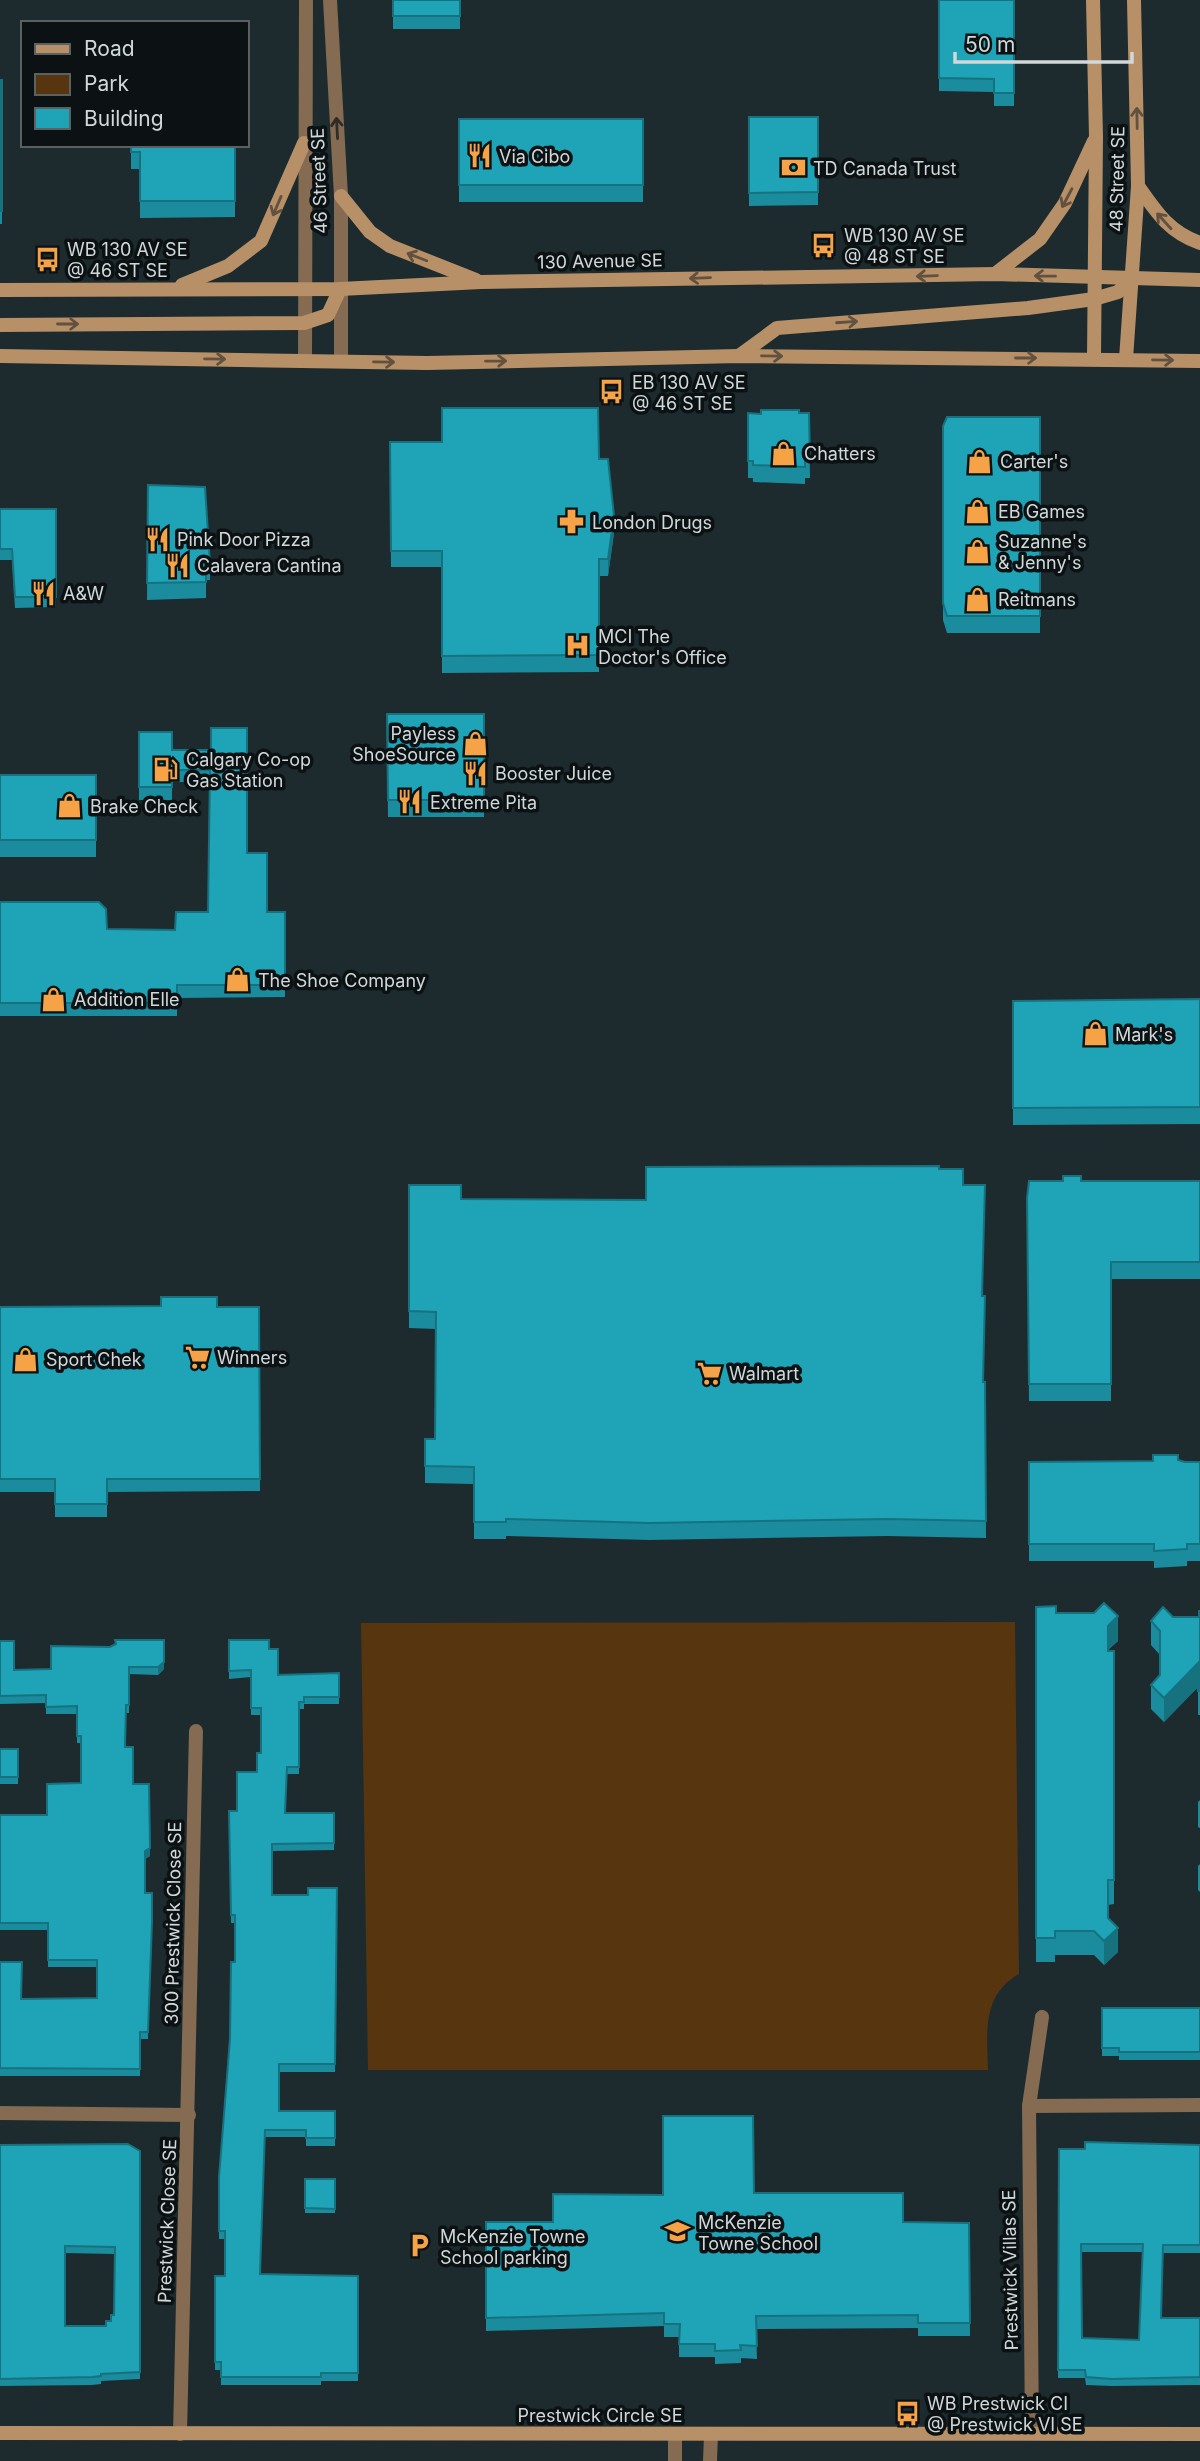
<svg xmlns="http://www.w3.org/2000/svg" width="1200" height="2461" font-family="Inter,sans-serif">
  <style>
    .green { fill: #57350f }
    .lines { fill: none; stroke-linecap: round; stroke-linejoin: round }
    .street { stroke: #846b52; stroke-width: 14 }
    .secondary { stroke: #b89068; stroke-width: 14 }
    .wall { fill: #1b8c9d; fill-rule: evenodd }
    .shaded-wall { fill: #16727f }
    .building { fill: #1fa3b6; stroke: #16727f; stroke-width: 2; fill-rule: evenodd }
    .oneway { stroke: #62513e }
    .oneway2 { stroke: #302d26 }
    .labels { text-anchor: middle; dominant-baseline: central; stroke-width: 7; stroke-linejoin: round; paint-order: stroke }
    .poi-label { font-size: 18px; fill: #d0d8da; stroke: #0c1213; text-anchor: start }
    .street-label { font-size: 18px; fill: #d0d8da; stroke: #0c1213 }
  </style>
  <rect width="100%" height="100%" fill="#1d2b2e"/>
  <path class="green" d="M1015,1622L1019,1974C982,1995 987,2032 988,2070H368L361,1623Z"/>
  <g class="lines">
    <g class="street">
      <path d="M330,0L341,196V361"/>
      <path d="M305,360L306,0"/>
      <path d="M1029,2106L1200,2105"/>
      <path d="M0,2113L189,2115"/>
      <path d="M1032,2433L1029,2106L1042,2017"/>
      <path d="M180,2434L196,1731"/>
      <path d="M675,2434V2461"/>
      <path d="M710,2461L711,2435"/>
    </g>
    <g class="secondary">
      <path d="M1093,0L1096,137L1094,358"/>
      <path d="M1138,186C1157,213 1169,232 1200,243"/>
      <path d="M341,196L370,232L390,246L476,280"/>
      <path d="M995,274L1040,239L1065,203L1094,141"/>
      <path d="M182,285L228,266L261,241L304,143"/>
      <path d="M0,290L340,289L481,282L995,274L1200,280"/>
      <path d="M0,325L304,323L328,315L340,289"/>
      <path d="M0,356L427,363L739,356L1200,361"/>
      <path d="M739,356L777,328L1028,308L1094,299L1118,292L1132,278"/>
      <path d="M1126,359L1138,186L1134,0"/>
      <path d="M0,2433L1200,2434"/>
    </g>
  </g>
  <g class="wall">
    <rect x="393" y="0" width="67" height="29"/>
    <path d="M939,0H1014V106H994V92L939,91Z"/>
    <path d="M0,80L2,211V224H0Z"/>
    <path d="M749,117H818V205L749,206Z"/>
    <rect x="459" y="119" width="184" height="83"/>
    <path d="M131,145H235V217L140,218V169H131Z"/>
    <path d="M748,413H809L810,478H805V484L753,482V478H748Z"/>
    <path d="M1040,417V633H947L943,620V603Z"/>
    <path d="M390,442L614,533L608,576H599V672L442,673V567H391Z"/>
    <path d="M148,485L210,563V580H206V598L147,600Z"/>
    <path d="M0,509H56V607L15,608L12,560H0Z"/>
    <path d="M387,714H484V817H388Z"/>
    <path d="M139,732L172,750H211L267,912H285V997L177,998V1016H0V902L107,929L175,930L208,912L210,782H172V800H139Z"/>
    <rect x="0" y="775" width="96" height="82"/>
    <path d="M1200,999V1124L1013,1125V1001Z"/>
    <path d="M939,1169L963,1185L983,1296V1382H985L986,1538L887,1536L649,1540L506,1536V1539H474V1484L425,1483V1439H435L436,1329L409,1328V1185L461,1199L646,1200Z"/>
    <path d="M1081,1181H1200V1279H1111V1401H1029L1027,1198Z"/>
    <path d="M0,1307H259L260,1491L107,1492V1517H55V1492H0Z"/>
    <path d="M1178,1460L1185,1462H1200V1561H1187V1566L1154,1568V1561H1029V1462L1153,1461Z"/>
    <path d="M1036,1607L1056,1613L1118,1641L1108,1650L1114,1781V1904L1108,1905V1918L1118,1952L1104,1965L1094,1955H1055V1962H1036Z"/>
    <path d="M1200,1611V1715H1198V1687L1164,1722L1151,1709V1685L1160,1675V1655L1151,1645V1621L1173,1617H1199Z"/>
    <path d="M229,1640L269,1649L278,1675L339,1673V1704H304V1709H299V1774H287L285,1813H334V1850L272,1851V1895H308L337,1888L335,2072H279V2111H335V2146H306V2137H265L260,2274L358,2276V2381H321V2385H221V2370H215V2276H225V2239H219V2177L235,1962V1923H231L229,1811H237L257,1772L261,1753V1715H251V1677L229,1679Z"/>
    <path d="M0,1641L14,1670L51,1669L110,1647L164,1669L158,1675L129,1674V1713H126V1747L150,1856L145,1859V1893H152L148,2039H140V2076H0V1962L21,1999L97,1998V1967H48V1930H0V1815H47L81,1783V1743H77V1714H46V1703L0,1704Z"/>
    <rect x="0" y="1749" width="18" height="35"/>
    <path d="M1200,1800V1828L1198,1827V1802Z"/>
    <path d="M1200,1864V1892L1198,1890V1866Z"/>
    <path d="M1102,2008H1200V2060H1119V2056H1102Z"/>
    <path d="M0,2145L140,2151V2379L101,2381V2384L92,2385L0,2386ZM65,2253L115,2254L114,2315L111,2321L106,2326H65Z"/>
    <path d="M1200,2145V2253H1163L1161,2318H1200V2385L1112,2386L1086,2385L1085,2378H1058L1059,2149ZM1081,2252H1143L1139,2340L1082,2338Z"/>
    <rect x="305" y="2179" width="30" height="34"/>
    <path d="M754,2193L903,2222L969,2223L970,2336H918V2328L756,2329L757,2359L741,2358V2363L715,2364V2357H679V2337H664V2326L486,2331V2222H553L663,2195Z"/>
  </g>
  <g class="shaded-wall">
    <path d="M614,516V533L608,576V559Z"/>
    <path d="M1118,1616V1641L1108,1650V1626Z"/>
    <path d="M164,1662V1669L158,1675V1667Z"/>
    <path d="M1198,1663V1687L1164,1722V1698Z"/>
    <path d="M150,1848V1856L145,1859V1851Z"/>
    <path d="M1118,1928V1952L1104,1965V1941Z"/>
  </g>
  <g class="building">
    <rect x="393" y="0" width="67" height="16"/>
    <path d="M939,0H1014V93H994V79L939,78Z"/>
    <rect x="0" y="80" width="2" height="131"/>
    <path d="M749,117H818V192L749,193Z"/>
    <rect x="459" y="119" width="184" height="66"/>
    <path d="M131,145H235V201H140V152H131Z"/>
    <path d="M442,408H598L599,459H608L614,516L608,559H599V655L442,656V551H391L390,442H442Z"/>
    <path d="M761,410H799V413H809L810,461H805V467L753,465V461H748V413L761,414Z"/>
    <path d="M947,417H1040V616H947L943,603V426Z"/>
    <path d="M148,485L205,487L210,563H206V582L147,583Z"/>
    <path d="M0,509H56V597H15L12,549H0Z"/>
    <path d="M387,714H484V800H388Z"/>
    <path d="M211,728H247V853H267V912H285V985H177V1003H0V902H99L106,909L107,929L175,930L176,912H208L210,770H172V787H139V732H172V750H211Z"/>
    <rect x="0" y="775" width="96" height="65"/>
    <path d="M1200,999V1107L1013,1108V1001Z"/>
    <path d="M939,1166V1169H963V1185H985L982,1296H985L983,1382H985L986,1521L887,1519L649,1523L506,1519V1522H474V1467L425,1466V1439H435L436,1312L409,1311V1185H461V1199L646,1200V1167Z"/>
    <path d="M1063,1176H1081V1181H1200V1262H1111V1384H1029L1027,1198L1029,1181H1063Z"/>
    <path d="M161,1297H217V1307H259L260,1479H107V1504H55V1479H0V1307L161,1306Z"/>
    <path d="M1153,1455H1178V1460L1185,1462H1200V1544H1187V1549L1154,1551V1544H1029V1462L1153,1461Z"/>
    <path d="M1104,1603L1118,1616L1108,1626V1651H1114V1880H1108V1918L1118,1928L1104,1941L1094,1931H1055V1938H1036V1607L1056,1606V1613H1094Z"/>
    <path d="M1163,1607L1173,1617H1199V1611H1200V1691H1198V1663L1164,1698L1151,1685L1160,1675V1631L1151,1621Z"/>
    <path d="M115,1640H164V1662L158,1667H129V1705H126L125,1747H133V1784H149L150,1848L145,1851V1893H152V1922L148,2032H140V2069L0,2068V1962H22L21,1999L97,1998V1960H48V1923H0V1815H47V1784L81,1783V1736H77V1706L46,1707V1695L0,1696V1641H14V1670L51,1669V1646L110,1647L116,1644Z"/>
    <path d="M229,1640H269V1649H278V1675L339,1673V1697H304V1702H299V1767H287L285,1813H334V1843L272,1844V1895H308V1888H337L335,2064H279V2111H335V2138H306V2130H265L260,2274L358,2276V2373H321V2377H221V2362H215V2276H225V2231H219V2177L230,2039L231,1962H235V1915H231L229,1811H237V1772H257V1753H261V1708H251V1670L229,1671Z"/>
    <rect x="0" y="1749" width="18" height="28"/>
    <path d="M1102,2008H1200V2052H1119V2048H1102Z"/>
    <path d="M663,2116H753L754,2193H903V2222L969,2223L970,2323H918V2315L756,2316L757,2346L740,2345L741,2350L715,2351V2344H679L680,2324H664V2313L486,2318V2222H553V2194L663,2195Z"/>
    <path d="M1085,2142L1200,2145V2245H1163L1161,2318H1200V2377L1112,2379L1086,2377L1085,2370H1058L1059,2149H1085ZM1081,2244H1143L1139,2340L1082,2338Z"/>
    <path d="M128,2144L140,2151V2372L101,2374V2376L92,2377L0,2379V2145ZM65,2246L115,2247L114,2315H111V2321H106V2326H65Z"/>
    <path d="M305,2179H335V2209L305,2208Z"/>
  </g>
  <defs><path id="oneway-shaft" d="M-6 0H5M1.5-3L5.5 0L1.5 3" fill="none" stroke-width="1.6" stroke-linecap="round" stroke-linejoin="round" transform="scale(1.75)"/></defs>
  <g class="oneway">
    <use href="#oneway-shaft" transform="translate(1137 118) rotate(-91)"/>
    <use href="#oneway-shaft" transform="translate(1067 198) rotate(118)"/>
    <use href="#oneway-shaft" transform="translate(277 206) rotate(113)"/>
    <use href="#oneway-shaft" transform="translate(1164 221) rotate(-132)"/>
    <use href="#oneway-shaft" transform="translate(417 257) rotate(-159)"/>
    <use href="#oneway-shaft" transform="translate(927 276) rotate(178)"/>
    <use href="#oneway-shaft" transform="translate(1045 276) rotate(-179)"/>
    <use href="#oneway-shaft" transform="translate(700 278) rotate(178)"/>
    <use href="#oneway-shaft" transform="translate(847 322) rotate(-4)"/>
    <use href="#oneway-shaft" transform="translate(68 324)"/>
    <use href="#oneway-shaft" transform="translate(772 356) rotate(1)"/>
    <use href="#oneway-shaft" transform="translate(1026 358)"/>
    <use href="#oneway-shaft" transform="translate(215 359) rotate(1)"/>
    <use href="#oneway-shaft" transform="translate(1163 360) rotate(1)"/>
    <use href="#oneway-shaft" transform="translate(496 361) rotate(-1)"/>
    <use href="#oneway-shaft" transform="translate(384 362) rotate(1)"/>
  </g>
  <use class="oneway2" href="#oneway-shaft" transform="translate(337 128) rotate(-93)"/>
  <defs>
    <symbol id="restaurant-bare" viewBox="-9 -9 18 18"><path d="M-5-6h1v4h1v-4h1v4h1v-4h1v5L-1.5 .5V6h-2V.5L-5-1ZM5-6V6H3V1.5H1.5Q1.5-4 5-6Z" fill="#f5a346" stroke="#0c1213" stroke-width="2.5" paint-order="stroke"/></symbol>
    <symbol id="bank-bare" viewBox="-9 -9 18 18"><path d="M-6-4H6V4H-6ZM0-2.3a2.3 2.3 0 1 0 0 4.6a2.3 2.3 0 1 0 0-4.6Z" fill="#f5a346" stroke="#0c1213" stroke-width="2.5" paint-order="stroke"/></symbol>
    <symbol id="bus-bare" viewBox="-9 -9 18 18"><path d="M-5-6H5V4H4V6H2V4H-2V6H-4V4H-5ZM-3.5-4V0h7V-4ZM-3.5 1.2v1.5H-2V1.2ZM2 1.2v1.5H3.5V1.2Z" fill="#f5a346" stroke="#0c1213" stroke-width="2.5" paint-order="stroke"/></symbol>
    <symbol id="shop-bare" viewBox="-9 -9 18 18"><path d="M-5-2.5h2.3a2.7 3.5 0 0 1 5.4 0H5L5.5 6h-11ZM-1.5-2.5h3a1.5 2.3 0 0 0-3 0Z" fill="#f5a346" stroke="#0c1213" stroke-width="2.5" paint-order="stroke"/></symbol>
    <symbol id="pharmacy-bare" viewBox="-9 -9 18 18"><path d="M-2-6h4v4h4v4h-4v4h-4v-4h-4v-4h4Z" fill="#f5a346" stroke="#0c1213" stroke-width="2.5" paint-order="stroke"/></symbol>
    <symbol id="hospital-bare" viewBox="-9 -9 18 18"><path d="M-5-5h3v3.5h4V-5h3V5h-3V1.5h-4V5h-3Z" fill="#f5a346" stroke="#0c1213" stroke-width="2.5" paint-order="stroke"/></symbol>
    <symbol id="fuel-bare" viewBox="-9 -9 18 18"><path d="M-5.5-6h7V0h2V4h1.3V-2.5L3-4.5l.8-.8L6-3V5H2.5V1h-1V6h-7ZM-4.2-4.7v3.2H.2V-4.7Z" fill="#f5a346" stroke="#0c1213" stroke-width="2.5" paint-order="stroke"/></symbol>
    <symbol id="supermarket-bare" viewBox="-9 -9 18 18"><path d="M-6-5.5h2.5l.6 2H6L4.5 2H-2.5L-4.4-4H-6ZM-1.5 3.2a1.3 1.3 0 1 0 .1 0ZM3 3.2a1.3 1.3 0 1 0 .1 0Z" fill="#f5a346" stroke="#0c1213" stroke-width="2.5" paint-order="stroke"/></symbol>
    <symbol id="school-bare" viewBox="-9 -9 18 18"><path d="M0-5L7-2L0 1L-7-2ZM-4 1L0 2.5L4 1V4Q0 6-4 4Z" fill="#f5a346" stroke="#0c1213" stroke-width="2.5" paint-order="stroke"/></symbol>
    <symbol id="parking-bare" viewBox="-9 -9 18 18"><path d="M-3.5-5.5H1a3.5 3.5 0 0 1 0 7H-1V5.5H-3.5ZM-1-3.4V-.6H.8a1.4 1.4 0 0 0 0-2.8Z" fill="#f5a346" stroke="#0c1213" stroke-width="2.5" paint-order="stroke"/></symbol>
  </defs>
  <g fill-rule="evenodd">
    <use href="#restaurant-bare" x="462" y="138" width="35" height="35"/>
    <use href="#bank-bare" x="776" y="150" width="35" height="35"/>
    <use href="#bus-bare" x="806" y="228" width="35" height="35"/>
    <use href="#bus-bare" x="30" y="242" width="35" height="35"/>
    <use href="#bus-bare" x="594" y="374" width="35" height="35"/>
    <use href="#shop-bare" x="766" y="436" width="35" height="35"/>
    <use href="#shop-bare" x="962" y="444" width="35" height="35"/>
    <use href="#shop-bare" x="960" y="494" width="35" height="35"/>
    <use href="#pharmacy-bare" x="554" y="504" width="35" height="35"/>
    <use href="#restaurant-bare" x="140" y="522" width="35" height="35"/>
    <use href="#shop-bare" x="960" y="534" width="35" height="35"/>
    <use href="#restaurant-bare" x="160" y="548" width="35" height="35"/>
    <use href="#restaurant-bare" x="26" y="576" width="35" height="35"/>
    <use href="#shop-bare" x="960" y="582" width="35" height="35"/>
    <use href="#hospital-bare" x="560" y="628" width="35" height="35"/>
    <use href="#shop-bare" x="458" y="726" width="35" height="35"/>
    <use href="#fuel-bare" x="148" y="752" width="35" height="35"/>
    <use href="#restaurant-bare" x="458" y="756" width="35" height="35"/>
    <use href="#restaurant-bare" x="392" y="784" width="35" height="35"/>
    <use href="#shop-bare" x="52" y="788" width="35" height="35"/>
    <use href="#shop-bare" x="220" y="962" width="35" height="35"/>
    <use href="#shop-bare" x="36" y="982" width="35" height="35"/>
    <use href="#shop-bare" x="1078" y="1016" width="35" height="35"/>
    <use href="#supermarket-bare" x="180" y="1340" width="35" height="35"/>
    <use href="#shop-bare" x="8" y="1342" width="35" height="35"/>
    <use href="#supermarket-bare" x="692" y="1356" width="35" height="35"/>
    <use href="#school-bare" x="660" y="2214" width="35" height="35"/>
    <use href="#parking-bare" x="402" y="2228" width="35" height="35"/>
    <use href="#bus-bare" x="890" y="2396" width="35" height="35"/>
  </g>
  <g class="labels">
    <g class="poi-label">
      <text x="499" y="156">Via Cibo</text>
      <text x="813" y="168">TD Canada Trust</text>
      <text x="844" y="235">WB 130 AV SE<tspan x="844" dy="21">@ 48 ST SE</tspan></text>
      <text x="67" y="249">WB 130 AV SE<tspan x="67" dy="21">@ 46 ST SE</tspan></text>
      <text x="632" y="382">EB 130 AV SE<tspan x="632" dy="21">@ 46 ST SE</tspan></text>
      <text x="804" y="453">Chatters</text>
      <text x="1000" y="461">Carter's</text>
      <text x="998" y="511">EB Games</text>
      <text x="592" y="522">London Drugs</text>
      <text x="177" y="539">Pink Door Pizza</text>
      <text x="998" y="541">Suzanne's<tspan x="998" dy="21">&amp; Jenny's</tspan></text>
      <text x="197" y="565">Calavera Cantina</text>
      <text x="63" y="593">A&amp;W</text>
      <text x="998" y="599">Reitmans</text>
      <text x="598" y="636">MCI The<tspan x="598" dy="21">Doctor's Office</tspan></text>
      <text x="456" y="733" text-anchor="end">Payless<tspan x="456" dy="21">ShoeSource</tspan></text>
      <text x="186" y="759">Calgary Co-op<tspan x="186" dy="21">Gas Station</tspan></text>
      <text x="495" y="773">Booster Juice</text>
      <text x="430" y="802">Extreme Pita</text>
      <text x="90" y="806">Brake Check</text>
      <text x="258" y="980">The Shoe Company</text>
      <text x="74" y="999">Addition Elle</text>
      <text x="1115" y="1034">Mark's</text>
      <text x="217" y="1357">Winners</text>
      <text x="46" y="1359">Sport Chek</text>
      <text x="729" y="1373">Walmart</text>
      <text x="698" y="2222">McKenzie<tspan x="698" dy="21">Towne School</tspan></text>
      <text x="440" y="2236">McKenzie Towne<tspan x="440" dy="21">School parking</tspan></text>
      <text x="927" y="2403">WB Prestwick CI<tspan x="927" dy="21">@ Prestwick VI SE</tspan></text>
    </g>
    <g class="street-label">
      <text transform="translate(1117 179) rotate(-89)">48 Street SE</text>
      <text transform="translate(319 181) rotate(-92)">46 Street SE</text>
      <text transform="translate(600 261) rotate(-1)">130 Avenue SE</text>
      <text transform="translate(173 1923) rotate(-89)">300 Prestwick Close SE</text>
      <text transform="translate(167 2221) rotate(-88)">Prestwick Close SE</text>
      <text transform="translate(1010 2270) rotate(-91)">Prestwick Villas SE</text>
      <text x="600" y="2415">Prestwick Circle SE</text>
    </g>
  </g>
  <rect x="21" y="21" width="228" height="126" fill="#0c1213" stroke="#5a6163" stroke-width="2"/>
  <rect x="35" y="44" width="35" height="10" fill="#b89068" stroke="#5a6163" stroke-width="2"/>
  <text x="84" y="56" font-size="21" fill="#d0d8da">Road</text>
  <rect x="35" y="74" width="35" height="21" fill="#57350f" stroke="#5a6163" stroke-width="2"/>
  <text x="84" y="91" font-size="21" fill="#d0d8da">Park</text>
  <rect x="35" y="108" width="35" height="21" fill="#1fa3b6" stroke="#5a6163" stroke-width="2"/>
  <text x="84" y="126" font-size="21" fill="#d0d8da">Building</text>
  <path d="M955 52v10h177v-10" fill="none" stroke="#d0d8da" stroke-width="3.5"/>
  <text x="965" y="52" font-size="21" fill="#d0d8da" stroke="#0c1213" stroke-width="5" paint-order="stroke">50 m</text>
</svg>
